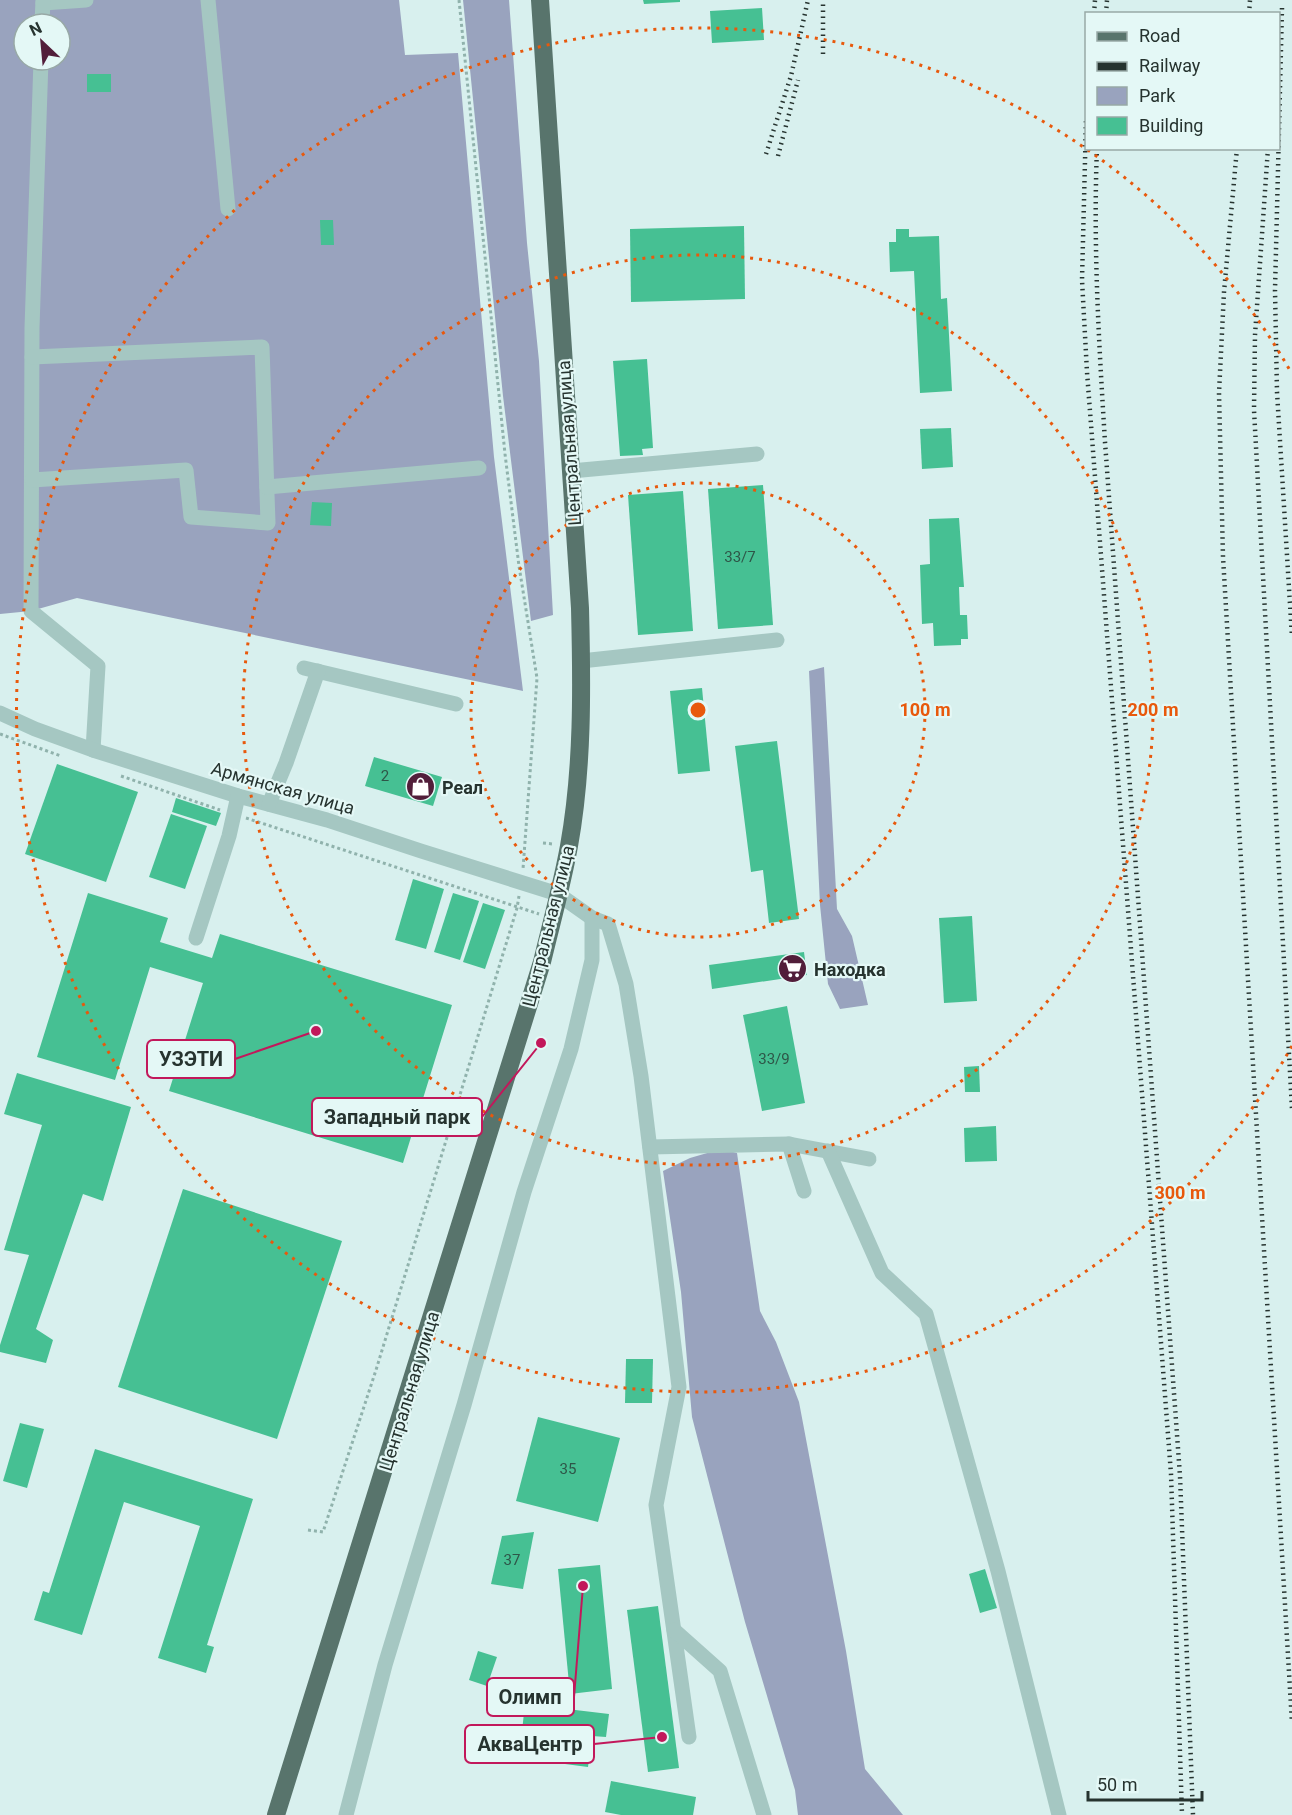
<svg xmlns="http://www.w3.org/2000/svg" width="1292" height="1815" font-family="Roboto,sans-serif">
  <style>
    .green { fill: #99a3be; fill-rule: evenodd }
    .building { fill: #46c093 }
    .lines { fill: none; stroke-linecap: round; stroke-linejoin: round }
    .path { stroke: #90b2ac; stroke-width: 3; stroke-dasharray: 3 3; stroke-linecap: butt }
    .minor { stroke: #a5c7c2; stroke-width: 15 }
    .major { stroke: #58746c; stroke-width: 18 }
    .rail { stroke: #26332f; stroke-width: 4.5; stroke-dasharray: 1.5 4.5; stroke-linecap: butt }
    .ring { fill: none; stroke: #e8590c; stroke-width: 3; stroke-dasharray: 3 6 }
    .labels { text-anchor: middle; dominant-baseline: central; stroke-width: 4.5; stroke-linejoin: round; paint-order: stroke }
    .number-label { font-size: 15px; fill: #2e5648 }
    .street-label { font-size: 18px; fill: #26332f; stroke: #e4f8f6 }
    .poi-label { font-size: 18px; font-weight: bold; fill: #26332f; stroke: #e4f8f6; text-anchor: start }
    .centre { fill: #e8590c; stroke: #e4f8f6; stroke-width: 3 }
    .ring-label { font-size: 18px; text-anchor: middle; font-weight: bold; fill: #e8590c; stroke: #e4f8f6; stroke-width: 4.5; stroke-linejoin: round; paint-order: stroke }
    .leader { fill: none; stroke: #c2185b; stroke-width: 2 }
    .callout-dot { fill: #c2185b; stroke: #e4f8f6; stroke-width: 2 }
    .callout { fill: #e4f8f6; stroke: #c2185b; stroke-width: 2 }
    .callout-label { font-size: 20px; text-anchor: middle; font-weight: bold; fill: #26332f }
  </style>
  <rect width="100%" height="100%" fill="#d8f0ee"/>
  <g class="green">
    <path d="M0,0H399L405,55L458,53L494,457L523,691L77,598L31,611L0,614ZM24,24H60V60H24Z"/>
    <path d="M463,0H509L527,243L539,361L553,615L531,621L503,396Z"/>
    <path d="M824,667L837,909L852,936L868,1005L840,1009L828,984L820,905L809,671Z"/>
    <path d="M721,1149L737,1153L760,1311L776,1342L799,1402L846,1651L865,1769L903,1815H798L795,1790L745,1622L692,1417L681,1292L663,1171L690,1158Z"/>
  </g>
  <g class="building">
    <path d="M643,0H680V2L644,4Z"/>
    <path d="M762,8L764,40L712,43L710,11Z"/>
    <rect x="87" y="74" width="24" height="18"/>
    <path d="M320,220H333L334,245H321Z"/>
    <path d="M744,226L745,299L631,302L630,229Z"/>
    <path d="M896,229H909V237L939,236L941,299L947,298L952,391L920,393L914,271L890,272L889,242H896Z"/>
    <path d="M647,359L653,448L642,449L643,455L620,456L613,361Z"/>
    <path d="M951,428L953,467L922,469L920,429Z"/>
    <path d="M763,485L773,625L718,629L708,489Z"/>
    <path d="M683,491L693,631L638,635L628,495Z"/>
    <path d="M312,502L332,503L331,526L310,525Z"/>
    <path d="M959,518L964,587H959L960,615H967L968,639H961V645L934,646L933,623L922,624L920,565L930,564L929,519Z"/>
    <path d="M702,688L710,771L678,774L670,691Z"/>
    <path d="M777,741L799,919L769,923L763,870L751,872L735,746Z"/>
    <path d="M374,757L442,777L433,806L365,786Z"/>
    <path d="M57,764L138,792L106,882L25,854Z"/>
    <path d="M176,798L221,813L216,826L172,812Z"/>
    <path d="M171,814L207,826L185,889L149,877Z"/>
    <path d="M413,879L444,889L426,949L395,940Z"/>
    <path d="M88,893L168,918L160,942L212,958L220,934L452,1005L403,1163L169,1091L203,983L150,967L115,1080L37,1057Z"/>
    <path d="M453,893L479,901L460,960L434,952Z"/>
    <path d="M483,903L505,910L485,969L463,962Z"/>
    <path d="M972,916L977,1001L944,1003L939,918Z"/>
    <path d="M804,952L807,975L712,989L709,965Z"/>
    <path d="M787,1006L805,1103L762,1111L743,1015Z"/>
    <path d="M979,1066L980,1092H965L964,1067Z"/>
    <path d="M17,1073L131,1107L103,1201L83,1194L36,1329L53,1340L46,1363L0,1352V1345L29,1255L4,1250L42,1125L4,1114Z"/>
    <path d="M996,1126L997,1161L965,1162L964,1128Z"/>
    <path d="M183,1189L342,1241L277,1439L118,1387Z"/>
    <path d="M626,1359H653L652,1403H625Z"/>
    <path d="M538,1417L620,1438L598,1522L516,1501Z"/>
    <path d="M20,1423L44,1429L27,1488L3,1481Z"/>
    <path d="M95,1449L253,1499L207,1645L214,1647L206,1673L158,1658L200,1526L124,1502L82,1635L34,1620L43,1591L49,1593Z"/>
    <path d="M534,1532L523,1589L491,1584L502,1536Z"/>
    <path d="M600,1565L612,1689L570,1694L558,1569Z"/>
    <path d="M985,1569L997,1608L980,1613L969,1574Z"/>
    <path d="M658,1606L679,1768L648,1772L627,1610Z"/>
    <path d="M478,1651L497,1657L487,1686L469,1680Z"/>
    <path d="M525,1704L609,1714L606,1737L592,1736L588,1767L519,1758Z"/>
    <path d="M611,1781L696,1797L693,1815H621L605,1812Z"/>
  </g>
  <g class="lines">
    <g class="path">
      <path d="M459,0L505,454L519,566L537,678L523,869"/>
      <path d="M0,734L61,756"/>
      <path d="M121,776L220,810"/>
      <path d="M246,818L539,914"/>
      <path d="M543,843L553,844"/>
      <path d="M308,1530L323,1532L376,1370L517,908L519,896"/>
    </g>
    <g class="minor">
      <path d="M208,0L228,209"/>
      <path d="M43,3L86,0"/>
      <path d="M42,24L43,0"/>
      <path d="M41,60L32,328L31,611L98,666L93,750"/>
      <path d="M571,471L757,454"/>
      <path d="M32,480L186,470L191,517L268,523L262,347L32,357"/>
      <path d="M267,487L479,468"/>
      <path d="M581,661L777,640"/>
      <path d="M304,668L456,704"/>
      <path d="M0,713L35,729L93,750L238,796L327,820L421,851L558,894L592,918L608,924L626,984L641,1076L679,1387L656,1505L689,1737"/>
      <path d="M269,804L286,763L318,671"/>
      <path d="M196,938L229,836L238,796"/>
      <path d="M789,1144L869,1159"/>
      <path d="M650,1147L789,1144L804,1191"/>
      <path d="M828,1151L882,1273L926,1314L998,1571L1059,1815"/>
      <path d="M674,1630L720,1671L764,1815"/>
      <path d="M346,1815L385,1665L464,1405L524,1192L571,1049L592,960V918"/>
    </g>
    <path class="major" d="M276,1815L542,962C551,924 562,885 569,846C583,768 582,687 580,608L540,0"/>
    <g class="rail">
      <path d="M1282,8L1275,290L1277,392L1292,637"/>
      <path d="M1094,14L1095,0"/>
      <path d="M1106,14L1107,0"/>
      <path d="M1249,14L1250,0"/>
      <path d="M823,54V0"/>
      <path d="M1086,121L1082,280L1087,372L1171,1474L1182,1815"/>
      <path d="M1097,148C1093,246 1099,344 1105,442L1180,1476L1193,1815"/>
      <path d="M1237,148L1224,292L1219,393L1223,557L1292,1723"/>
      <path d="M1268,148L1255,335L1254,410L1292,1109"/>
      <path d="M766,154L791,76L808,0"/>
      <path d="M778,156L798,80"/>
    </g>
  </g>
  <g class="ring">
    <circle cx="698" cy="710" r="227"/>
    <circle cx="698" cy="710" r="455"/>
    <path d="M1292 1046A682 682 0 1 1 1292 374"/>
  </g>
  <defs>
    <symbol id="shop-disc" viewBox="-11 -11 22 22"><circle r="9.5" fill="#521e3a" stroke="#e4f8f6"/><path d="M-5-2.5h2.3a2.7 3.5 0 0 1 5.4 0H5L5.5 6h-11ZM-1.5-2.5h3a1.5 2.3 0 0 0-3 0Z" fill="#fff"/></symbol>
    <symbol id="supermarket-disc" viewBox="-11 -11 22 22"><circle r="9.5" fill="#521e3a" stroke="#e4f8f6"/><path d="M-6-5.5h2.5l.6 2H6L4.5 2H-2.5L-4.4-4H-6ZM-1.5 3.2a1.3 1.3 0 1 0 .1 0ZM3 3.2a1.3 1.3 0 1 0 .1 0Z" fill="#fff"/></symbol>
  </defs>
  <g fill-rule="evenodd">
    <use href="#shop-disc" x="404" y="770" width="33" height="33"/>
    <use href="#supermarket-disc" x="776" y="952" width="33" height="33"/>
  </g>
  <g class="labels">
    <g class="number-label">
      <text x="740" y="557">33/7</text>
      <text x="385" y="776">2</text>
      <text x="774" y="1059">33/9</text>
      <text x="568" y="1469">35</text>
      <text x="512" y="1560">37</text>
    </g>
    <g class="street-label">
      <text transform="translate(569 443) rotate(-94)">Центральная улица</text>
      <text transform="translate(283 788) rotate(16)">Армянская улица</text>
      <text transform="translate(548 926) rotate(-76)">Центральная улица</text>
      <text transform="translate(409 1391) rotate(-73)">Центральная улица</text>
    </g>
    <g class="poi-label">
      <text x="442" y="787">Реал</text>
      <text x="814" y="969">Находка</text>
    </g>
  </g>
  <circle cx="698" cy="710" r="9" class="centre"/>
  <g class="ring-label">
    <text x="925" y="716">100 m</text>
    <text x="1153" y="716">200 m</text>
    <text x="1180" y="1199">300 m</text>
  </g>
  <path class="leader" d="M316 1031L235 1059M541 1043L482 1117M583 1586L574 1697M662 1737L594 1744"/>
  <g class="callout-dot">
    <circle cx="316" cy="1031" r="6"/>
    <circle cx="541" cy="1043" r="6"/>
    <circle cx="583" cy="1586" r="6"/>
    <circle cx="662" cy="1737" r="6"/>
  </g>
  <g class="callout">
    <rect x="147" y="1040" width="88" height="38" rx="6"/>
    <rect x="312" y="1098" width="170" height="38" rx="6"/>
    <rect x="487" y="1678" width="87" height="38" rx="6"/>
    <rect x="465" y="1725" width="129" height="38" rx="6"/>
  </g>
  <g class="callout-label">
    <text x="191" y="1066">УЗЭТИ</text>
    <text x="397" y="1124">Западный парк</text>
    <text x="530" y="1704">Олимп</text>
    <text x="530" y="1751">АкваЦентр</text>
  </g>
  <rect x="1085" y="12" width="195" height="138" fill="#e4f8f6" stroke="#98a9a6" stroke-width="1.5"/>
  <rect x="1097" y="32" width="30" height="9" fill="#58746c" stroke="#98a9a6" stroke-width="1.5"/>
  <text x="1139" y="42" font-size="18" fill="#26332f">Road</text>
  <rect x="1097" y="62" width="30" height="9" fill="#26332f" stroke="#98a9a6" stroke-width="1.5"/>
  <text x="1139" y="72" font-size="18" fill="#26332f">Railway</text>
  <rect x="1097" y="87" width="30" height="18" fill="#99a3be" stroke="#98a9a6" stroke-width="1.5"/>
  <text x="1139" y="102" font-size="18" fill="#26332f">Park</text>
  <rect x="1097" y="117" width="30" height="18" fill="#46c093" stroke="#98a9a6" stroke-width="1.5"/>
  <text x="1139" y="132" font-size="18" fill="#26332f">Building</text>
  <g transform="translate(42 42) rotate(334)"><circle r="28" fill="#e4f8f6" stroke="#98a9a6" stroke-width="1.5"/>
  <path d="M0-4.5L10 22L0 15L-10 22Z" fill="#521e3a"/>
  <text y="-9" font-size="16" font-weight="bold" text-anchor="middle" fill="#26332f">N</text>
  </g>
  <path d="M1088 1791v9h114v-9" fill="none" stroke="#26332f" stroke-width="3"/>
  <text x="1097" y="1791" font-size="18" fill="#26332f" stroke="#e4f8f6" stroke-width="4.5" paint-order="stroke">50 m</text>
</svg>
